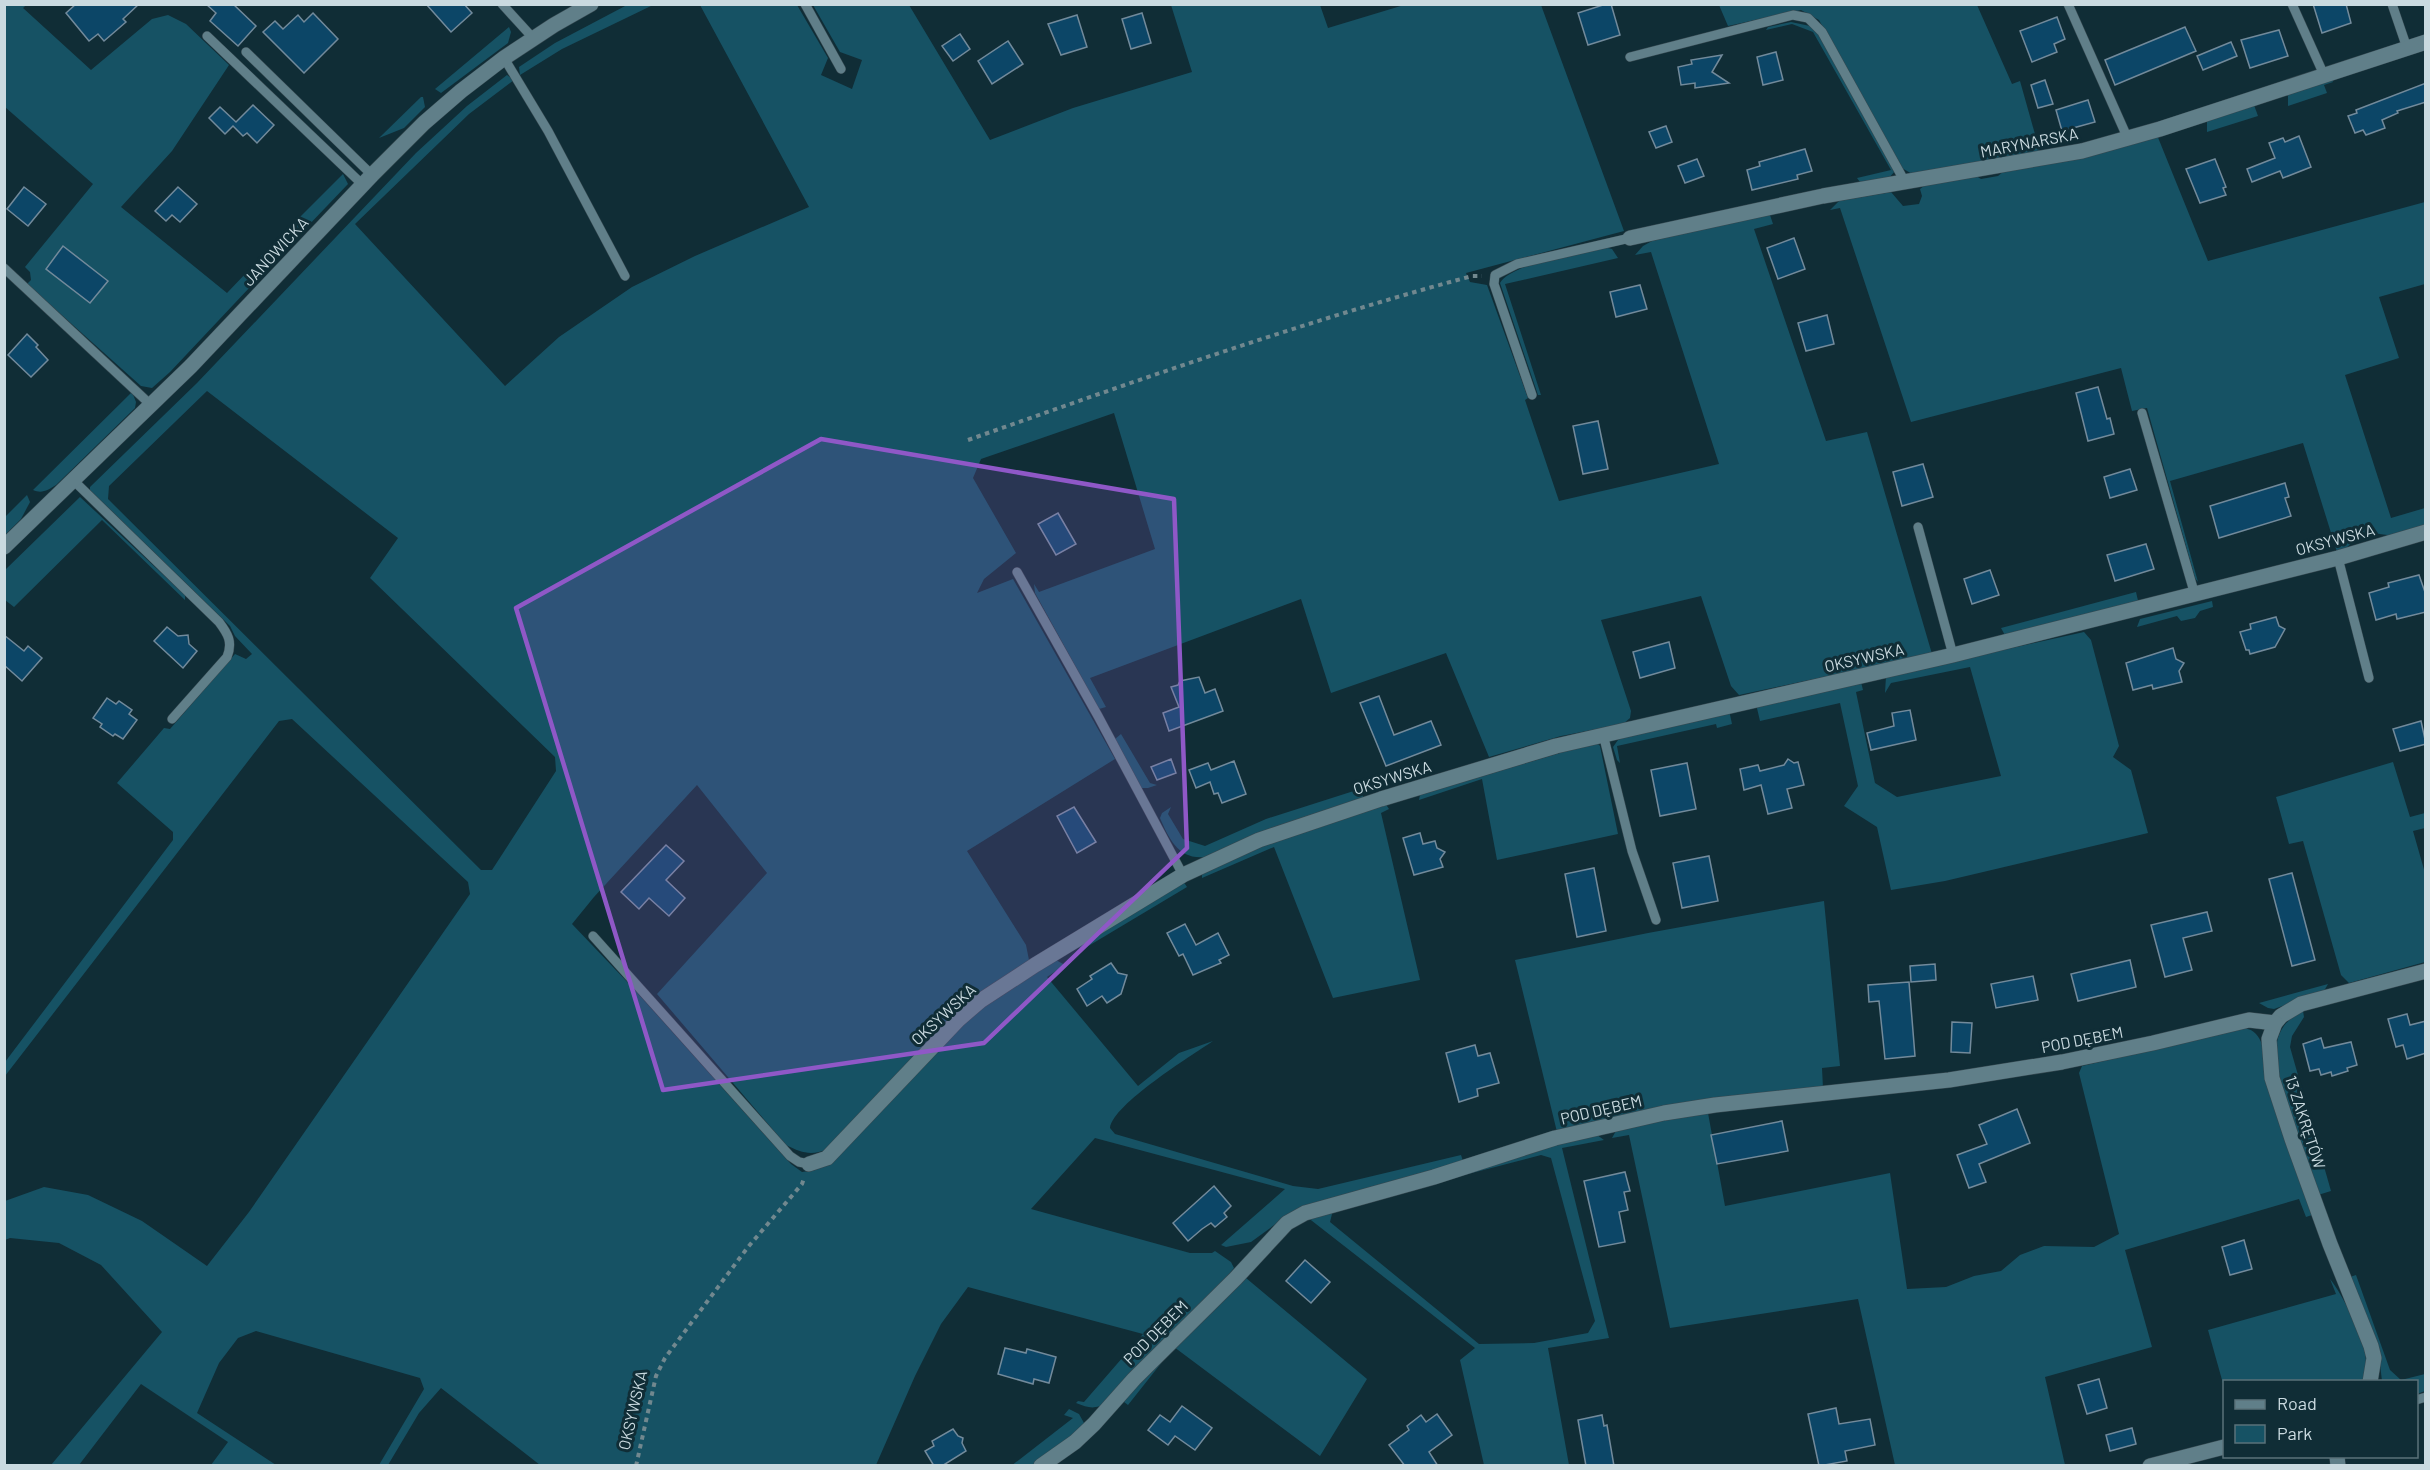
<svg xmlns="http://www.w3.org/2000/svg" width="2430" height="1470" font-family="Barlow,sans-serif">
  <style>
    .green { fill: #165264; fill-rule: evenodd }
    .building { fill: #0c4667; stroke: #728a9b; stroke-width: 1.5 }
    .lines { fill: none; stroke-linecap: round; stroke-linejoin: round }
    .lane-casing { stroke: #354850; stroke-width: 10 }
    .street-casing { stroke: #354850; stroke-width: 16 }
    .secondary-casing { stroke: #354850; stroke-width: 16 }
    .path { stroke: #71888f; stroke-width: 4; stroke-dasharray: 4.5 4.5; stroke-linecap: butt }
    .lane { stroke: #607f89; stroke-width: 9 }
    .street { stroke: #607f89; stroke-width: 15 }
    .secondary { stroke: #607f89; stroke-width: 15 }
    .marked { fill: #8f58c7; fill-opacity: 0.2; stroke: #8f58c7; stroke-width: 4.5; stroke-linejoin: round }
    .labels { text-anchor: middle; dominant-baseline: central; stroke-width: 6; stroke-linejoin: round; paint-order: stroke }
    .street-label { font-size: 16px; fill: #cadae0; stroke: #102d36 }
  </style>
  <rect width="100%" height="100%" fill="#102d36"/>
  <g class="green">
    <path d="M5,5H26L23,8L91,70L152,19L168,15L186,24L229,65L172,151L121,207L227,293L248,271L252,279L250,287L170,372L152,388L141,386L27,284L31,280L30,272L25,267L93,184L5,107Z"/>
    <path d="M627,5H653L562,49L520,75L519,67L555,43Z"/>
    <path d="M700,5H797L828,58L821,75L852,89L862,60L840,52L813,5H909L990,140L1073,108L1192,72L1171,5H1320L1328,28L1404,5H1541L1624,231L1466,273L1470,282L1487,285L1528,398L1525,400L1559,501L1719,464L1651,252L1635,255L1643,246L1652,241L1769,212L1773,224L1754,229L1826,441L1867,432L1932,654L1739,695L1731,686L1701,596L1601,620L1631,711L1630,718L1623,724L1561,736L1489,757L1446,653L1331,693L1301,599L1090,678L1106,707L1099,709L1035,593L1034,584L1039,592L1155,549L1114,413L981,459L973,478L1016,553L984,579L977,593L1013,579L1115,759L967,851L1026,945L1029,960L828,1149C811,1156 802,1153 786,1145L657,994L767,873L697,785L594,897L572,924L633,988L791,1164L802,1172L815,1170L834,1159L980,1007L1054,959L1065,965L1047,977L1138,1086L1179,1053L1213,1041C1191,1056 1113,1104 1110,1128L1115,1134L1293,1186L1318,1189L1461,1155L1463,1161L1277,1223L1251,1242L1226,1247L1221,1245L1285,1189L1095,1138L1031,1209L1190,1253H1212L1215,1251L1231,1262L1234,1268L1215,1291L1107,1402C1095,1410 1089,1408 1076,1403L1078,1401L1084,1402L1143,1334L968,1287L941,1324L915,1376L876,1465H540L441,1388L419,1413L388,1465H379L424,1389L420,1378L256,1331L238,1338L219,1363L197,1413L276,1465H211L228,1442L141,1384L79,1465H51L162,1332L101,1265L59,1243L10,1238L5,1240V1201L44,1187L88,1195L142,1221L207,1266L249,1212L470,894L468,882L292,719L279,721L5,1076V1062L173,840V832L117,783L164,728L170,729L235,654L246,659L252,654L235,636L230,626L90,490V487L197,383L416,153L467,106L507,75L514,80L469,114L355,224L505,386L559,337L632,287L695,256L809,207ZM207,391L398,538L370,578L555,757L556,771L492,870H481L108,499L109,486Z"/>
    <path d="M1719,5H1977L2012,84L2020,81L2040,152L1914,175L1900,167L1819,20L1801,10L1728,26Z"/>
    <path d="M1791,22L1810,26L1817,32L1895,171L1888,179L1862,185L1857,178L1891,170L1813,32L1792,24L1766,30L1768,27Z"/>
    <path d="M509,27L511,32L508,43L441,93L435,89Z"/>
    <path d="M2332,80L2333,82L2324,85L2327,93L2288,106V95Z"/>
    <path d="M421,97H423L425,107L404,128L379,138Z"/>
    <path d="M2254,105L2258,116L2207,132V120Z"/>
    <path d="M2157,135L2208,261L2425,202V284L2379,297L2399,358L2345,375L2391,518L2425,508V525L2395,536L2372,533L2358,537L2344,550L2337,552L2303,443L2170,481L2198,582L2195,578L2147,408L2132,411L2121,368L1911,422L1840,208L1830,210L1839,201L1891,192L1903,206L1919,204L1922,196L1920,189L1924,186L1976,176L1981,179L1998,176L2004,171Z"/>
    <path d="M343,174L348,184L283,252L264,263L259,258Z"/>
    <path d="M1603,247L1612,249L1618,258L1505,284L1541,395H1538L1500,283C1510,264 1581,252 1603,247Z"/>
    <path d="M132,392L136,402L135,408L56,485C48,490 42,494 33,490Z"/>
    <path d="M27,495L30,502L21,519L5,535V517Z"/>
    <path d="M80,497L185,595V600L102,520L14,607L5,600L4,571Z"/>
    <path d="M2136,592L2139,605L2006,637L2001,628Z"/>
    <path d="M2212,601L2213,607L2200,611L2195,618L2181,621L2177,616L2137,627L2140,619Z"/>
    <path d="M2084,632L2091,640L2119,746L2113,757L2131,770L2148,833L1945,881L1891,890L1877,827L1844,806L1858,786L1840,703L1760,721L1756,704L1861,682L1863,690L1856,692L1875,783L1897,797L2001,776L1970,667L1891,683L1885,693L1886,676Z"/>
    <path d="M1729,710L1732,724L1717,728L1716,724L1617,746L1620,763L1617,760L1613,747L1618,740L1625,736Z"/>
    <path d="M1121,734L1150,783L1157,785L1148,788H1141L1115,739Z"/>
    <path d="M1596,742L1600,746L1618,834L1497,860L1482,779L1419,800L1420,795Z"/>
    <path d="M2393,762L2410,817L2425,813V828L2413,831L2425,873V962L2349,983L2341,975L2303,841L2289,844L2276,797Z"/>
    <path d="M1360,789L1364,799L1205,857C1179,860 1169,839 1160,818L1162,813L1171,807L1168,814L1183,839L1205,846L1266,819Z"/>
    <path d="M1385,803L1389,809L1381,813L1420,980L1333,998L1274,847L1202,878V873L1250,850Z"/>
    <path d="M1183,881L1187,887L1080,951L1079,943Z"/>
    <path d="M1824,901L1840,1066L1822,1068L1823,1088L1557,1132L1515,960L1648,933Z"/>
    <path d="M2328,984L2324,991L2274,1009L2268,1008L2259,1003Z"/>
    <path d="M2303,1011L2304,1017L2292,1036L2290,1047L2331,1191L2318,1195C2308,1163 2269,1071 2277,1042C2280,1027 2290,1017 2303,1011Z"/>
    <path d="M2244,1028C2255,1030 2258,1035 2263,1046L2287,1145L2312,1215L2306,1217L2299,1199L2125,1250L2152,1347L2045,1377L2065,1465H1895L1858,1299L1670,1328L1629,1135L1612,1138L1617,1129L1708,1113L1725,1206L1890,1173L1907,1289L1946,1287L1974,1276L2001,1271L2020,1255L2044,1246L2094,1247L2119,1234L2079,1073L2082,1066Z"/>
    <path d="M1597,1135L1604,1140L1562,1148L1609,1338L1548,1348L1569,1465H1484L1460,1360L1475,1348L1307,1217L1333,1210L1330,1222L1479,1344L1534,1343L1588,1333L1595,1321L1551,1158L1541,1155L1422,1186L1544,1147Z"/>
    <path d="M2356,1275L2390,1370L2401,1380L2425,1374V1391L2417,1394L2416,1382L2382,1381L2379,1356L2350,1277Z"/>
    <path d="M1246,1278L1367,1379L1320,1456L1174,1347L1128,1405L1124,1402C1127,1382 1226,1296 1246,1278Z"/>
    <path d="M2330,1279C2343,1295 2367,1342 2366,1362C2366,1369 2364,1375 2363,1381L2224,1382V1387L2208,1330L2336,1294Z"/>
    <path d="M1069,1409L1079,1414L1084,1423C1079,1436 1044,1462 1031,1465C1025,1467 1017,1465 1011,1466L1073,1418L1064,1415Z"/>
  </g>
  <g class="building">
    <path d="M76,4H139L123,19L126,22L104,41L98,34L89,41L66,13Z"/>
    <path d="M206,4H233L256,26L238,46L210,21L216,13Z"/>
    <path d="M426,4H464L472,13L451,32Z"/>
    <path d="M1606,4H1611L1620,35L1588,45L1578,13Z"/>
    <path d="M2313,4H2346L2351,23L2322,33Z"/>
    <path d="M313,13L338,39L304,73L263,32L275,21L283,29L298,15L304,22Z"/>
    <path d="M1142,13L1151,43L1131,49L1122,19Z"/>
    <path d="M1077,15L1087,47L1061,55L1048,24Z"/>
    <path d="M2057,17L2065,39L2054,44L2057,52L2032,62L2020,31Z"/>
    <path d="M2185,27L2196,51L2115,85L2105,60Z"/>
    <path d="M2279,30L2288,56L2250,68L2241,40Z"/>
    <path d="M960,34L970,49L953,61L942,46Z"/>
    <path d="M1008,41L1023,64L992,84L978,61Z"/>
    <path d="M2231,42L2237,56L2203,70L2197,56Z"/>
    <path d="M1776,52L1783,80L1763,85L1757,57Z"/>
    <path d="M1722,55L1712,72L1729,83L1695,88V83L1681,85L1678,67L1692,64L1691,60Z"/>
    <path d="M2045,80L2053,104L2038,108L2031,85Z"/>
    <path d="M2426,83V102L2397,111L2398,113L2382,120L2385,128L2366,135L2363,130L2355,133L2348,116L2357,113L2356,110Z"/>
    <path d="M2088,100L2095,122L2062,131L2056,110Z"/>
    <path d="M253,105L274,125L257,143L247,133L243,136L233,126L225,134L209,118L220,107L236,122Z"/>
    <path d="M1666,126L1672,142L1656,148L1649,132Z"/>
    <path d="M2299,136L2311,167L2283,178L2280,171L2252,182L2247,169L2275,158L2269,143L2283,138L2285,142Z"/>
    <path d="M1805,149L1812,171L1797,175L1798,179L1752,190L1747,170L1760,166L1759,162Z"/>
    <path d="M1697,159L1704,176L1685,183L1678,166Z"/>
    <path d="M2215,159L2226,187L2223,188L2226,195L2200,203L2186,169Z"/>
    <path d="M24,187L46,204L28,226L7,209Z"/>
    <path d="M178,187L197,204L180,222L172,215L166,221L155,211Z"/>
    <path d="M1794,238L1805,269L1778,279L1767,248Z"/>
    <path d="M63,246L108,281L90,303L46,269Z"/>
    <path d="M1640,285L1647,309L1616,317L1610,292Z"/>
    <path d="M1827,315L1834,344L1806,351L1798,323Z"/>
    <path d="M27,334L38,345L36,347L48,360L31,377L8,355Z"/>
    <path d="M2098,387L2107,419L2110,418L2114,434L2088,441L2076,393Z"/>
    <path d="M1598,421L1608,469L1583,474L1573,426Z"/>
    <path d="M1923,464L1933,497L1902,506L1893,472Z"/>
    <path d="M2130,469L2137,490L2110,498L2104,477Z"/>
    <path d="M2285,483L2289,497L2285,498L2291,516L2219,538L2210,506Z"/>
    <path d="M1058,513L1076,544L1056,555L1038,524Z"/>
    <path d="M2146,544L2154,569L2115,581L2107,555Z"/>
    <path d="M1990,570L1999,595L1972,604L1964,579Z"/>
    <path d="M2419,575L2426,595V612L2397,619L2396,614L2376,620L2369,593L2389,587L2388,583Z"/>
    <path d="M2276,617L2279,626L2285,629L2275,647L2250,654L2249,650H2246L2240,632L2251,629L2250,624Z"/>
    <path d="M167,627L178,636L188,635L189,644L197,651L183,668L154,641Z"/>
    <path d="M4,635L24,651L28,646L42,658L22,681L4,665Z"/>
    <path d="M1669,642L1675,668L1640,678L1633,652Z"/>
    <path d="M2173,648L2176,659L2184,663L2179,671L2182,682L2153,689L2152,685L2133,690L2126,663Z"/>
    <path d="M1199,677L1205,693L1215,689L1223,711L1169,731L1163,713L1179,707L1171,687L1178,685L1180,681Z"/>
    <path d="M1379,696L1394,735L1431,721L1441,745L1386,766L1360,703Z"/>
    <path d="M107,698L116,704L119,701L132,710L129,714L137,720L123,739L115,734L113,736L100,727L102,724L93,718Z"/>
    <path d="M1910,710L1916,740L1871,750L1867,733L1894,726L1892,713Z"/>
    <path d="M2421,721L2426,744L2400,751L2393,729Z"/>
    <path d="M1171,759L1176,773L1157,780L1151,767Z"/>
    <path d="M1788,759L1794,763L1798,762L1804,785L1787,789L1792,808L1768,814L1761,785L1744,790L1740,769L1758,765L1760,771L1784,765Z"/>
    <path d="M1234,761L1246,794L1222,803L1218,793L1214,794L1210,782L1196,788L1189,770L1208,763L1211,770Z"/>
    <path d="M1687,763L1696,809L1660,816L1651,770Z"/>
    <path d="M1074,807L1096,842L1077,853L1057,816Z"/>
    <path d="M1420,833L1423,844L1435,841L1437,848L1445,852L1440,859L1443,867L1414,875L1403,838Z"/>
    <path d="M666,845L684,861L666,880L685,898L669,916L649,898L639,909L621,892Z"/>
    <path d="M1709,856L1718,901L1682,908L1673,863Z"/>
    <path d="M1594,868L1606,931L1577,937L1565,874Z"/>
    <path d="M2292,873L2315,960L2292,966L2269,879Z"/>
    <path d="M2207,912L2212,931L2183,938L2192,970L2165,977L2151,925Z"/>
    <path d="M1185,924L1196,945L1218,933L1229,955L1219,960L1221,963L1193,975L1183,954L1179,956L1167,933Z"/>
    <path d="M2130,960L2136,987L2078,1001L2071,974Z"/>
    <path d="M1111,963L1118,973L1127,975L1121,994L1107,1003L1102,996L1087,1006L1077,989L1092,979L1090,976Z"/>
    <path d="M1935,964L1936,980L1911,982L1910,966Z"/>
    <path d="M2033,976L2038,1000L1996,1008L1991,984Z"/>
    <path d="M1909,982L1915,1056L1885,1059L1879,1001L1869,1002L1868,985Z"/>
    <path d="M2407,1014L2410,1025L2426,1021V1053L2407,1059L2403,1045L2396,1047L2388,1019Z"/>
    <path d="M1952,1022L1972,1023L1970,1053L1951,1052Z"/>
    <path d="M2321,1038L2324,1048L2351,1042L2357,1065L2347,1068L2348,1071L2332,1076L2331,1072L2321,1075L2319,1069L2310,1071L2303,1044Z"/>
    <path d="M1475,1045L1478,1056L1490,1053L1499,1083L1477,1089L1478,1096L1459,1102L1446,1053Z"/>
    <path d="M2017,1109L2030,1143L1979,1164L1986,1182L1969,1188L1957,1155L1987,1144L1979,1125Z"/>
    <path d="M1782,1121L1788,1151L1717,1164L1711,1135Z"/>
    <path d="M1625,1172L1630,1191L1624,1192L1628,1210L1619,1212L1625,1242L1599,1247L1584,1181Z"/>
    <path d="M1214,1186L1231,1206L1224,1213L1227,1217L1215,1227L1211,1223L1202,1229L1188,1241L1173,1223Z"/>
    <path d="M2244,1240L2252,1269L2230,1275L2222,1247Z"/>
    <path d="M1305,1260L1330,1282L1311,1303L1286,1281Z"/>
    <path d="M1005,1348L1026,1353L1027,1349L1056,1357L1049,1383L1034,1379L1033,1384L998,1374Z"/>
    <path d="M2099,1379L2107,1408L2087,1414L2078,1385Z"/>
    <path d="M1182,1406L1212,1428L1195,1450L1175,1436L1168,1445L1148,1430L1160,1415L1170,1422Z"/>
    <path d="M1836,1408L1839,1424L1870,1419L1875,1445L1845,1451L1847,1461L1819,1466L1808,1414Z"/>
    <path d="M1437,1414L1452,1435L1429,1452L1438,1466H1405L1389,1445L1409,1430L1407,1426L1421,1415L1426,1422Z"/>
    <path d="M1602,1415L1604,1426L1607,1425L1614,1466H1586L1578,1420Z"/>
    <path d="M2132,1428L2136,1444L2110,1451L2106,1435Z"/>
    <path d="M953,1429L958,1436L963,1438L962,1443L966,1451L942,1466H934L925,1451L934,1446L932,1441Z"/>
  </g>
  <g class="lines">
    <defs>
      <g id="lane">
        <path d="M502,4L533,38"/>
        <path d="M805,4L841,69"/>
        <path d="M2068,4L2128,139"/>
        <path d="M2292,4L2324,75"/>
        <path d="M2392,4L2407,48"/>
        <path d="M207,36L363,185"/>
        <path d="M246,52L372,175"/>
        <path d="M1630,57L1793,15L1808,18L1822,32L1905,182"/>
        <path d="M504,58L548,131L625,276"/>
        <path d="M4,268L151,405"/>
        <path d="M1532,395L1494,284L1495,275L1517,264L1630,238"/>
        <path d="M2142,413L2195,595"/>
        <path d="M73,480L219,622C228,634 233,642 227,657L172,719"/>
        <path d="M1918,527L1953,655"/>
        <path d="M2338,558L2369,678"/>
        <path d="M1017,572L1098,716L1183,875"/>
        <path d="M1603,734L1632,851L1656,920"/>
        <path d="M593,936L790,1156L799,1162L809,1164"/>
        <path d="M2416,1400L2426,1397"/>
      </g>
      <g id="street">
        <path d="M1630,238L1823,196L2082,151L2160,129L2426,42"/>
        <path d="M809,1164L827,1158L958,1020L980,1001L1035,965L1183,875L1259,840L1381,799L1556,746L1953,655L2338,558L2426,532"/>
        <path d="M2370,1382L2374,1358L2371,1346L2330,1244L2292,1139L2272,1078L2269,1039L2275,1023L2281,1016L2301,1004L2426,971"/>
        <path d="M2337,1456L2338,1466"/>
        <path d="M1041,1466L1075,1442L1094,1424L1134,1379L1236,1278L1287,1223L1305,1213L1434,1177L1555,1138L1664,1113L1715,1105L1949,1080L2062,1062L2153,1043L2249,1020L2275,1023"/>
        <path d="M2150,1466L2224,1447"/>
      </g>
      <path id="secondary" d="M4,547L191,366L372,175L424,123L461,91L504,58L554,25L591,4"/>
    </defs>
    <use href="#lane" class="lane-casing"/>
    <use href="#street" class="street-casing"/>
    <use href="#secondary" class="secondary-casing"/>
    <g class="path">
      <path d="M968,440C1135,381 1302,322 1472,276H1482"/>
      <path d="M636,1466L656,1376L665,1358L748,1247L802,1184L804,1178"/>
    </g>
    <use href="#lane" class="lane"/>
    <use href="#street" class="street"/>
    <use href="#secondary" class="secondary"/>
  </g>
  <path class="marked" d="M821,439L1174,499L1187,848L984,1043L663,1090L516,608Z"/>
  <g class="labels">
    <g class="street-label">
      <text transform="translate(2029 142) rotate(-11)">MARYNARSKA</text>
      <text transform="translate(275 251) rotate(-47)">JANOWICKA</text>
      <text transform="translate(2335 539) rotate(-15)">OKSYWSKA</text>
      <text transform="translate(1864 657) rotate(-13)">OKSYWSKA</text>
      <text transform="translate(1392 777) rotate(-17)">OKSYWSKA</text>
      <text transform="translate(943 1014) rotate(-43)">OKSYWSKA</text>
      <text transform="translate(2082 1039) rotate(-11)">POD DĘBEM</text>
      <text transform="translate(1601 1109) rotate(-13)">POD DĘBEM</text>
      <text transform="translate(2306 1122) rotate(72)">13 ZAKRĘTÓW</text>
      <text transform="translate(1155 1332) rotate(-45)">POD DĘBEM</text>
      <text transform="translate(632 1410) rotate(-77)">OKSYWSKA</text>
    </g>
  </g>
  <rect width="2430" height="1470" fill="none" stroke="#cadae0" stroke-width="12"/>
  <rect x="2223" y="1380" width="195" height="78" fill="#102d36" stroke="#5a727a" stroke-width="1.5"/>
  <rect x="2235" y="1400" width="30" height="9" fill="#607f89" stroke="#5a727a" stroke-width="1.5"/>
  <text x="2277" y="1410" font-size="18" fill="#cadae0">Road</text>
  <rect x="2235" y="1425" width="30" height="18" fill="#165264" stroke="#5a727a" stroke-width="1.5"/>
  <text x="2277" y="1440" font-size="18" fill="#cadae0">Park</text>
</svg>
